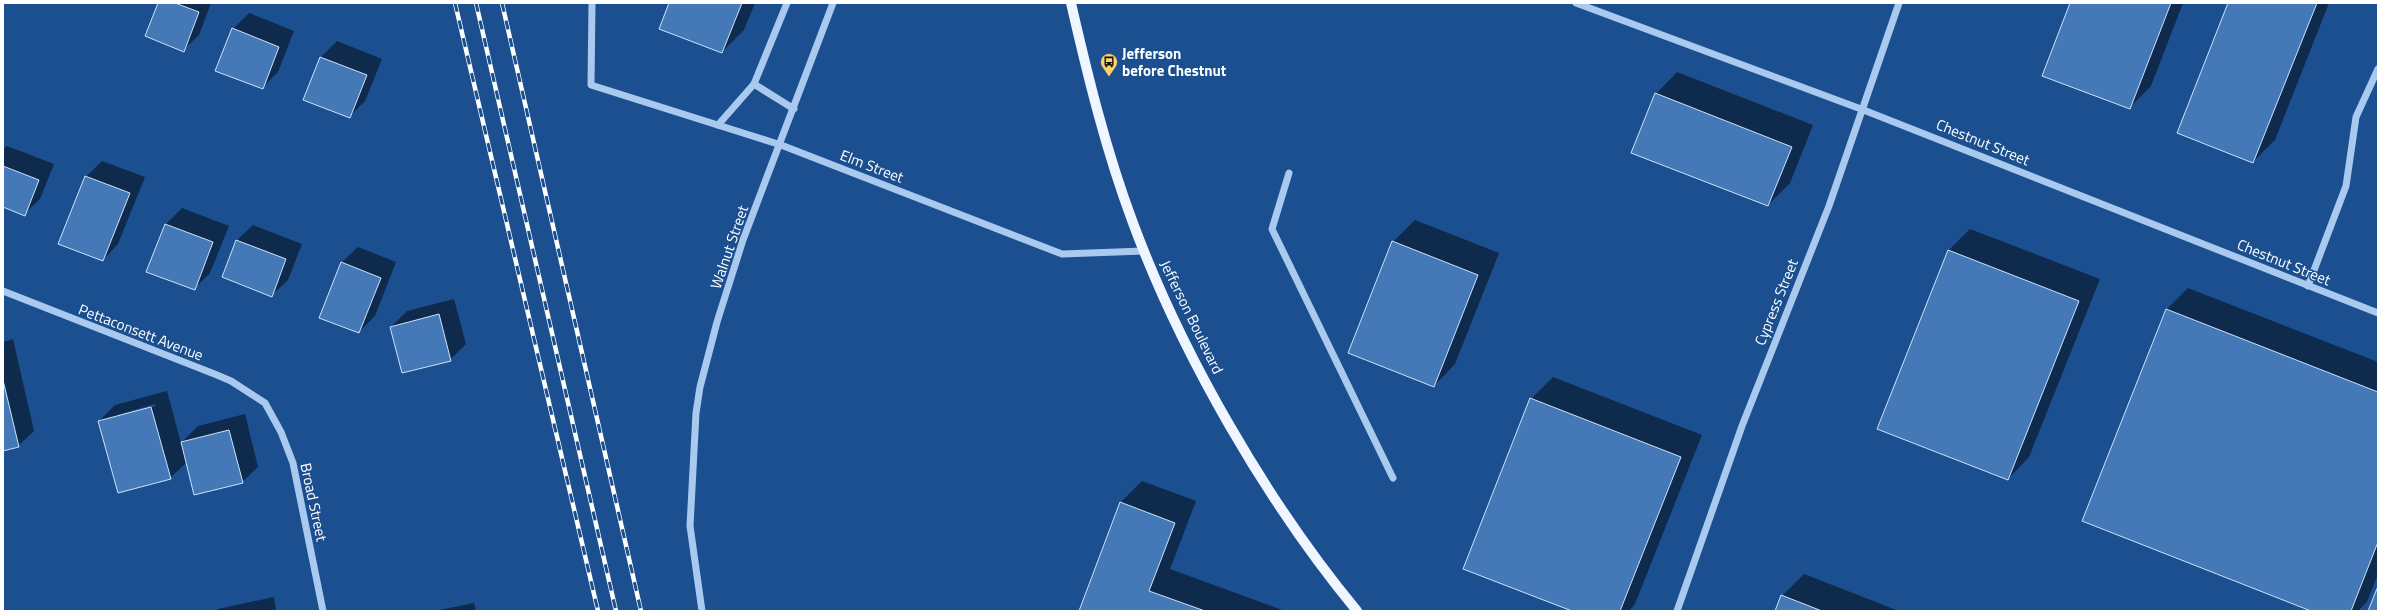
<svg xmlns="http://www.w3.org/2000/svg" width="2381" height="614" font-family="'Titillium Web',sans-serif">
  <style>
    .shadow { fill: #0007; fill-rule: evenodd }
    .building { fill: #4478b7; stroke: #cfe3fa }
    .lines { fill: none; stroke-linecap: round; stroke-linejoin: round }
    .minor { stroke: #a9c9ee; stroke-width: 7 }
    .major { stroke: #f0f6ff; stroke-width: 10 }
    .rail-casing { stroke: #fff; stroke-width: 4.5 }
    .rail { stroke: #1b4f8f; stroke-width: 3; stroke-dasharray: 9; stroke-linecap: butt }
    .labels { text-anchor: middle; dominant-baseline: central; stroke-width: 3; stroke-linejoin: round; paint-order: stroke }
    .poi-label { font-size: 15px; font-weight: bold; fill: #fff; stroke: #1b4f8f; text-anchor: start }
    .street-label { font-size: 15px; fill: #fff; stroke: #1b4f8f }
  </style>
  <rect width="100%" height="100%" fill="#1b4f8f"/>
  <g class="shadow">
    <path d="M159,3H211L199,35L183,50Z"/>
    <path d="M670,3H755L744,30L722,52Z"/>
    <path d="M2072,3H2183L2151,86L2129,108Z"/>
    <path d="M2229,3H2329L2275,140L2253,162Z"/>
    <path d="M249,13L294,31L278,72L262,88L233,29Z"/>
    <path d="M337,41L382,59L365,101L349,117L305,99L321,57Z"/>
    <path d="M1677,72L1813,125L1790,183L1768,205L1656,94Z"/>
    <path d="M7,146L54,164L40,199L24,214L3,206V149Z"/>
    <path d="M102,161L145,177L118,244L103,260L86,177Z"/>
    <path d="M182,208L229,226L210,273L194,289L148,271L166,224Z"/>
    <path d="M1415,220L1499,253L1455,364L1434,386L1393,242Z"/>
    <path d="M253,225L302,244L288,280L272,295L237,240Z"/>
    <path d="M1970,229L2100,279L2029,457L2008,479L1948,251Z"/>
    <path d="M358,247L396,262L375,316L359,332L342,262Z"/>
    <path d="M2188,288L2378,362V574L2367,602L2358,611H2314L2166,310Z"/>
    <path d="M454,299L466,344L450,360L391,327L407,311Z"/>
    <path d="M13,339L34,431L18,446L3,450V342Z"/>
    <path d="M1553,377L1702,435L1635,604L1629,611H1575L1531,399Z"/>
    <path d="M167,391L181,443L198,426L245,414L258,467L242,482L187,462L170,478L99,421L115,405ZM155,404L156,406L117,417V415Z"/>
    <path d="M1142,481L1196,501L1170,569L1285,611H1080L1120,503Z"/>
    <path d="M1804,574L1899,611H1776L1782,596Z"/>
    <path d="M274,597L276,611H217L218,609Z"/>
    <path d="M474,603L476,611H435Z"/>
  </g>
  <g class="building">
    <path d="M158,3H175L199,12L184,52L145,36Z"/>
    <path d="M669,3H742L722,53L659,29Z"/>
    <path d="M2070,3H2171L2130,109L2042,76Z"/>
    <path d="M2228,3H2317L2253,163L2177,133Z"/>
    <path d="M232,28L279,47L263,89L215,71Z"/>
    <path d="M320,57L367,75L350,118L303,100Z"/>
    <path d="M1655,93L1792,147L1768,206L1631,153Z"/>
    <path d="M3,166L39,180L25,216L3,207Z"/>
    <path d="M85,176L130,193L103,261L58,244Z"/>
    <path d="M165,224L213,242L195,290L146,272Z"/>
    <path d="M236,240L286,259L272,297L222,277Z"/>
    <path d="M1392,241L1478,275L1434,387L1348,353Z"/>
    <path d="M1948,250L2079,301L2008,480L1877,429Z"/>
    <path d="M341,262L381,278L359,333L319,318Z"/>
    <path d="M2166,309L2378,392V542L2351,611H2311L2082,521Z"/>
    <path d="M439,314L451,361L402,373L390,327Z"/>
    <path d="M3,380L19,447L3,451Z"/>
    <path d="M1530,398L1681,457L1620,611H1572L1463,569Z"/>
    <path d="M151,407L171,479L118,493L98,421Z"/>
    <path d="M229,430L243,483L194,495L181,442Z"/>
    <path d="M1120,502L1175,523L1149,591L1205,611H1079Z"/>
    <path d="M2378,586V611H2368Z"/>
    <path d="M1781,595L1822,611H1775Z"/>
  </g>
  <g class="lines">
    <g class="minor">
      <path d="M592,3L591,85L781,145L1062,254L1144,251"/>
      <path d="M787,3L754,84L794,109"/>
      <path d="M1576,3L1861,109L2378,313"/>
      <path d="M718,125L754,84"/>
      <path d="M1289,173L1272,229L1393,478"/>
      <path d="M2308,286L2346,186L2356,117L2378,69"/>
      <path d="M3,291L217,375L231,381L265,403L281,432L293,463L323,611"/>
      <path d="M702,611L690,526L696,413L700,387L717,322L743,240L833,3"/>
      <path d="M1677,611L1742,426L1829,206L1899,3"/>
    </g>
    <path class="major" d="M1071,3C1088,77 1106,151 1133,223C1182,355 1267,502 1357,611"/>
    <defs>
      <g id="rail">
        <path d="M455,3L598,611"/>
        <path d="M476,3L616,611"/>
        <path d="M502,3L641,611"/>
      </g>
    </defs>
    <use href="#rail" class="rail-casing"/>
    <use href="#rail" class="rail"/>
  </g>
  <defs>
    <symbol id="bus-pin" viewBox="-11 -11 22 30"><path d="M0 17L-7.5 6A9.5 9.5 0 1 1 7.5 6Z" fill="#ffd166" stroke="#1b4f8f"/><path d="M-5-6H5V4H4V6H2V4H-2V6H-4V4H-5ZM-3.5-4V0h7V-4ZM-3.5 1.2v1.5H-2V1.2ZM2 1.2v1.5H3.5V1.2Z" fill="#111"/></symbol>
  </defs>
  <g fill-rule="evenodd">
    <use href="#bus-pin" x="1099" y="52" width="20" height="27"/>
  </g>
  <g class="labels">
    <g class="poi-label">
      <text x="1122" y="53">Jefferson<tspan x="1122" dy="17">before Chestnut</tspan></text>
    </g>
    <g class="street-label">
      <text transform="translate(1983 142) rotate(22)">Chestnut Street</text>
      <text transform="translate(872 166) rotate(21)">Elm Street</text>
      <text transform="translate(729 247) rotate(-71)">Walnut Street</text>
      <text transform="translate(2284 262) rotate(22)">Chestnut Street</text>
      <text transform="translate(1776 302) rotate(-68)">Cypress Street</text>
      <text transform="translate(1192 317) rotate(64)">Jefferson Boulevard</text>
      <text transform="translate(141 332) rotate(21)">Pettaconsett Avenue</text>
      <text transform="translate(314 502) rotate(78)">Broad Street</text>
    </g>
  </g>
  <rect width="2381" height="614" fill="none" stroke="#ffffff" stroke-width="8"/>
</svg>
